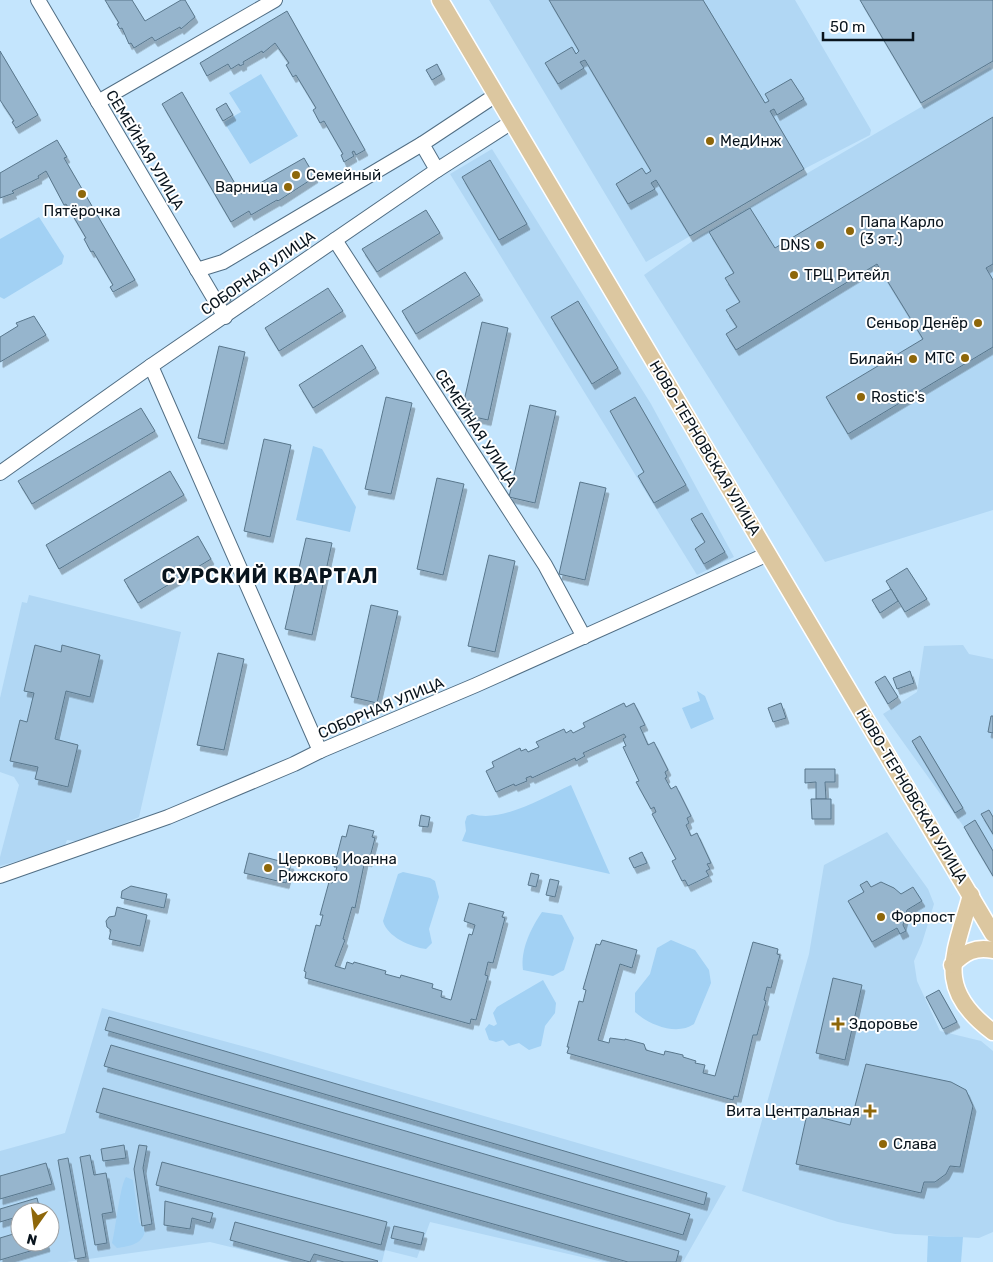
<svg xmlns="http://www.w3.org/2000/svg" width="993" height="1262" font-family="Rubik,sans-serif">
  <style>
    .built { fill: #b1d7f4; fill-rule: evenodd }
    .green { fill: #a2d1f4 }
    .building { fill: #96b5cd; stroke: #59778c; filter: url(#shadow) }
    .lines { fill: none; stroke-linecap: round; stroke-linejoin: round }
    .minor-casing { stroke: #516e84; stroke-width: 16 }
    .major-casing { stroke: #fff; stroke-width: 19 }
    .minor { stroke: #fff; stroke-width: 14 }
    .major { stroke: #dcc7a0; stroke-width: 16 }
    .poi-dot { fill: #8e670a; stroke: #fff; stroke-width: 2 }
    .labels { text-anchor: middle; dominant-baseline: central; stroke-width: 4; stroke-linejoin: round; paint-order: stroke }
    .poi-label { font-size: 15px; fill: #09141d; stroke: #fff; text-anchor: start }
    .street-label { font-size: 15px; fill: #09141d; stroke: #fff }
    .district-label { font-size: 20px; font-weight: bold; letter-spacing: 1px; fill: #09141d; stroke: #fff }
  </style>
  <defs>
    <filter id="shadow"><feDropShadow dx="3" dy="5.5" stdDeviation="0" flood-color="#0004"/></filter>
  </defs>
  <rect width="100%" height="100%" fill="#c4e5fd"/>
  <g class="built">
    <path d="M489,0H795L871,130L870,135L804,169L646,262Z"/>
    <path d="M990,67L993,71V510L825,562L644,275L701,235Z"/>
    <path d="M492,149L651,404L734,557L697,575L450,174Z"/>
    <path d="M29,595L181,632L139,817L82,842L67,840L64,848L0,866V857L19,785L14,777L0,772V698L22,602L27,603Z"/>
    <path d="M963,645L969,654L993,659V851L975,821L964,827L883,714L917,692L924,646Z"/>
    <path d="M887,832L928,889L934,904L922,943L914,961L917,981L940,1031L981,1041L993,1051V1232L979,1238L895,1234L838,1222L742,1191L809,954L824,865Z"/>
    <path d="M102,1008L253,1049L726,1186L683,1262H603L430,1222L417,1258L385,1250L382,1262H291L210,1242L67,1262H0V1151L65,1133ZM20,1212H50V1242H20Z"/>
  </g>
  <g class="green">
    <path d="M261,74L298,136L250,164L224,122L241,112L229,93Z"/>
    <path d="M39,217L64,256L62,264L4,299L0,297V239Z"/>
    <path d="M313,446L322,449L356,507L350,532L296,520Z"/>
    <path d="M697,691L705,696L714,719L691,729L682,708L700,701Z"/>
    <path d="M571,785L610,874L462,841L466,831L465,822L467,816L472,814C502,823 542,798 571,785Z"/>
    <path d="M403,872L430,878L435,881L439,897L429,929L432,943L426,949C411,947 387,937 383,921L398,874Z"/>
    <path d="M542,912L562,915L574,938L564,970L553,976L523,970C520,950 531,928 542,912Z"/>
    <path d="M671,940L695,950L709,970L711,983L694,1024C677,1036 649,1025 635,1012V993L650,974L657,948Z"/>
    <path d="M543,980L556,1003L555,1013L545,1026L541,1046L529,1050L519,1043L509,1046L503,1040L496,1042L489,1040L485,1029L489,1024L494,1026L497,1024L493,1013L497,1007Z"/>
    <path d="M126,1177L133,1180L139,1222L145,1231C142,1245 129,1246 117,1248L112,1243C116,1227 120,1185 126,1177Z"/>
    <path d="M928,1236L963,1237L961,1262H927Z"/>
  </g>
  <g class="building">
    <path d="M105,0H132L145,21L181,0H185L195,17L181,29L180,27L155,41L152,37L134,48L131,43L129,44L122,28L120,29L117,24L119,23Z"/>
    <path d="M549,0H703L765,103L769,101L765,94L791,79L804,99L777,115L774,109L770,111L804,169L690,236L656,180L651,183L655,189L628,204L616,184L642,168L646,174L651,171L585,60L580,62L584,68L558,84L545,63L572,47L576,54L579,51Z"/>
    <path d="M860,0H993V61L921,103Z"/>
    <path d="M287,11L365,150L356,155L354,151L352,152L354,156L344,162L341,155L343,154L324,121L320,123L313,110L316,108L296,75L293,77L286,65L289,63L275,43L263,53L262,51L243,62L244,64L240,66L239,64L231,69L228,64L207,76L200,63Z"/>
    <path d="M0,51L38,115L16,128L12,122L14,121L0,100Z"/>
    <path d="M437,64L442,74L432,80L426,70Z"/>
    <path d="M182,92L241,194L304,158L315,177L278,201L277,200L251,215L249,211L231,222L162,104Z"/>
    <path d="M226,103L233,115L223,121L216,109Z"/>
    <path d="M993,117V264L986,268L993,280V347L848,434L826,397L923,339L877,264L736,350L726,334L737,327L726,310L740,302L725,278L734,273L709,232L750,208L775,248Z"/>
    <path d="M57,140L67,157L64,158L135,280L113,292L110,287L113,285L93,251L91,252L84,239L86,238L66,204L64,205L46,171L38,176L39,178L12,191L14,193L0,198V173Z"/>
    <path d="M490,160L527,224L499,240L462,177Z"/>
    <path d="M426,210L440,233L377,272L362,249Z"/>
    <path d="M465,272L480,295L416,334L402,311Z"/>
    <path d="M328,288L343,311L279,351L265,328Z"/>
    <path d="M224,289L231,300L225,304L218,293Z"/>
    <path d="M578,301L618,368L592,384L551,317Z"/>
    <path d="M34,316L46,335L0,362V337L18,326L16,323Z"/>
    <path d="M482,322L508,328L488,420L461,414Z"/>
    <path d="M362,345L376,368L313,408L299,385Z"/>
    <path d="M219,346L245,352L224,444L198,438Z"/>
    <path d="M386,397L412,403L391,494L365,489Z"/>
    <path d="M635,397L686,485L654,503L638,476L644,472L610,411Z"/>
    <path d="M530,405L556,411L535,503L509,497Z"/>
    <path d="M141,408L155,431L32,504L18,481Z"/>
    <path d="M264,439L291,445L270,537L244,531Z"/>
    <path d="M170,471L184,495L59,569L46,545Z"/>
    <path d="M437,478L464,484L443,575L417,569Z"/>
    <path d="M580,482L606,488L585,580L559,574Z"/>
    <path d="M702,513L725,552L704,564L695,549L705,542L691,519Z"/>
    <path d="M198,536L211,559L138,603L124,580Z"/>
    <path d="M306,538L332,543L312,635L285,629Z"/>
    <path d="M489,555L515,561L495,652L468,646Z"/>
    <path d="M907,568L927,599L905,612L886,581Z"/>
    <path d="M891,589L898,601L880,613L872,600Z"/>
    <path d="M371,605L398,611L377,703L351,697Z"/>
    <path d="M35,645L61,652L62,645L100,655L90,697L66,691L55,739L78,745L68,787L35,779L38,767L10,761L20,720L27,722L34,693L24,691Z"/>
    <path d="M218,653L244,659L224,750L197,745Z"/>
    <path d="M910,671L914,683L897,689L893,678Z"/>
    <path d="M885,676L898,697L888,704L875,682Z"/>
    <path d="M624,703L626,707L634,703L645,725L640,727L648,745L654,742L668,770L665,772L667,777L665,778L671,789L676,786L691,816L687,818L689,823L686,825L691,836L697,833L711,863L707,864L710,869L706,871L709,876L688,886L685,880L682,881L672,861L676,859L652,814L656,812L654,807L651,809L636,782L639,781L623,747L626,746L623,739L626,737L624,734L583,753L585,756L576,761L575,758L532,778L531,776L526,778L527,781L515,786L514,784L496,792L486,771L494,767L492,762L520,748L521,751L526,749L528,752L539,747L536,742L564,729L566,733L571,730L573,733L585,727L583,723Z"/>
    <path d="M781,703L786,718L773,722L768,708Z"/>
    <path d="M991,716H993V733L988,732Z"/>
    <path d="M920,736L963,808L955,813L912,741Z"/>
    <path d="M805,769H835V782H825L826,799H816V782L805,783Z"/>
    <path d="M811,799H831V819H812Z"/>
    <path d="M989,810L993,817V834L981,814Z"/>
    <path d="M421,815L430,817L428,827L419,826Z"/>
    <path d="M975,820L993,851V876L964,827Z"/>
    <path d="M349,825L374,831L372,837L375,838L369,861L365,860L355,908L352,907L343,939L345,940L335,966L345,969L347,962L353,964L354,962L386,971L385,974L400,978L401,975L433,984L432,988L442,991L441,997L451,1000L469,934L472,935L475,925L464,921L469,903L504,912L502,917L505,918L493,963L488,962L485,975L488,976L476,1020L471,1019L470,1024L305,978L306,972L304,971L316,925L320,926L323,915H320L329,882L332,883L337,867H334L342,836L346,837Z"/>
    <path d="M642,852L647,863L634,868L629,858Z"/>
    <path d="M249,853L291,864L286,883L244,873Z"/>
    <path d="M531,873L539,875L536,887L528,885Z"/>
    <path d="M550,879L559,881L555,897L546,895Z"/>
    <path d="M867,881L871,887L881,882L894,888L901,894L913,887L922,901L907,910L903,925L906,931L900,934L897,928L872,942L848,901L864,892L860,885Z"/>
    <path d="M131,886L167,894L164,908L121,898L122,891Z"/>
    <path d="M117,907L147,915L140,946L109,939L111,930L107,927L106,921L109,917L115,916Z"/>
    <path d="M602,940L637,950L632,968L620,964L598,1040L609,1043L610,1038L625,1040V1039L644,1044L646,1050L664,1055L665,1051L670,1052L683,1055V1057L696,1061L695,1063L705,1065L703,1073L715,1076L753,942L778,949L777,954L780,955L771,988L767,987L764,1000L766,1001L757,1035H753L738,1097L734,1096L733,1100L567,1053L569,1047H567L579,1001L583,1002L586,990L583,989L596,944L600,945Z"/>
    <path d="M833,978L862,985L845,1060L816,1053Z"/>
    <path d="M939,990L957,1022L943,1029L926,997Z"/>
    <path d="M109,1017L707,1193L704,1205L105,1030Z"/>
    <path d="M111,1045L690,1214L683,1235L104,1066Z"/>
    <path d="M866,1064L951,1082L966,1090L973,1106L960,1167L950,1166L946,1174L935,1182H924L921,1193L796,1164L807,1114L850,1125Z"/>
    <path d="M103,1088L679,1251L676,1262H628L96,1112Z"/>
    <path d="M124,1145L126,1158L103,1161L101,1149Z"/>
    <path d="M139,1145L147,1146L143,1168L152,1224L142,1226L134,1169Z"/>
    <path d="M90,1155L94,1175L106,1173L113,1212L102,1214L107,1243L95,1245L80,1157Z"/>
    <path d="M68,1158L86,1257L75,1259L58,1160Z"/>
    <path d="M162,1162L387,1222L381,1245L156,1185Z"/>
    <path d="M46,1163L52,1184L0,1199V1176Z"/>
    <path d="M37,1198L40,1210L20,1212V1216L0,1222V1209Z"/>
    <path d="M165,1201L213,1213L210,1223L192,1218L190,1229L164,1225Z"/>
    <path d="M235,1222L378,1261L377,1262H344L314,1254L310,1262L230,1240Z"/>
    <path d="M394,1226L424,1233L421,1245L391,1238Z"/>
    <path d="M20,1232V1242H46L47,1246L0,1260V1238Z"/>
  </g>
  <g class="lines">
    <defs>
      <g id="minor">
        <path d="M38,0L225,317"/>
        <path d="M98,102L275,0"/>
        <path d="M437,170L512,122"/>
        <path d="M335,240L545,565L584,637"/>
        <path d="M197,270L223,262L422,144"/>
        <path d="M151,366L320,751"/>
        <path d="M0,473L151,366L437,170L422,144L496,95"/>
        <path d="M0,876L168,817L294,764L320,751L476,685L768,554"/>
      </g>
      <g id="major">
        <path d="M440,0L993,934"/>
        <path d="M971,895C955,954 933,988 993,1032"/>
        <path d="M952,965C964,953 975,946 993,950"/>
      </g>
    </defs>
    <use href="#minor" class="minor-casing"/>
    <use href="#major" class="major-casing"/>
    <use href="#minor" class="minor"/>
    <use href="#major" class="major"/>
  </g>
  <g class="poi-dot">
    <circle cx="710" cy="141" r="5"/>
    <circle cx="296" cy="175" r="5"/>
    <circle cx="288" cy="187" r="5"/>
    <circle cx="82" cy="194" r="5"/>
    <circle cx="850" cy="231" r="5"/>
    <circle cx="820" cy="245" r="5"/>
    <circle cx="794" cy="275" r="5"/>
    <circle cx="978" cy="323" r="5"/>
    <circle cx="965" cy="358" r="5"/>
    <circle cx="913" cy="359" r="5"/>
    <circle cx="861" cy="397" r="5"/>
    <circle cx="268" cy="868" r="5"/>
    <circle cx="881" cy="917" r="5"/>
    <path d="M835.5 1016.5h5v5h5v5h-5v5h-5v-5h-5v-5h5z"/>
    <path d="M867.5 1103.5h5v5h5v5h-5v5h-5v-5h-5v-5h5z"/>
    <circle cx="883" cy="1144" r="5"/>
  </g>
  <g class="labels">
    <g class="poi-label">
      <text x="720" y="141">МедИнж</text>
      <text x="306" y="175">Семейный</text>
      <text x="278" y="187" text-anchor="end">Варница</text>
      <text x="82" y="211" text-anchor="middle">Пятёрочка</text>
      <text x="860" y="222">Папа Карло<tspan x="860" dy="17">(3 эт.)</tspan></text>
      <text x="810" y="245" text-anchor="end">DNS</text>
      <text x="804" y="275">ТРЦ Ритейл</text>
      <text x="968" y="323" text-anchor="end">Сеньор Денёр</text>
      <text x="955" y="358" text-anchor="end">МТС</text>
      <text x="903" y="359" text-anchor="end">Билайн</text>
      <text x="871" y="397">Rostic's</text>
      <text x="278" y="859">Церковь Иоанна<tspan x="278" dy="17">Рижского</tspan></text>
      <text x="891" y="917">Форпост</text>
      <text x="849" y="1024">Здоровье</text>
      <text x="860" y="1111" text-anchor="end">Вита Центральная</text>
      <text x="893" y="1144">Слава</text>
    </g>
    <g class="street-label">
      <text transform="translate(145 150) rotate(59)">СЕМЕЙНАЯ УЛИЦА</text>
      <text transform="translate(258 273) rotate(-35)">СОБОРНАЯ УЛИЦА</text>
      <text transform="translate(476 428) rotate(57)">СЕМЕЙНАЯ УЛИЦА</text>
      <text transform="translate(705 448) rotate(59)">НОВО-ТЕРНОВСКАЯ УЛИЦА</text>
      <text transform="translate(381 708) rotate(-23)">СОБОРНАЯ УЛИЦА</text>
      <text transform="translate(912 796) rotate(59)">НОВО-ТЕРНОВСКАЯ УЛИЦА</text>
    </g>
    <g class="district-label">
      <text x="270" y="576">СУРСКИЙ КВАРТАЛ</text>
    </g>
  </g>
  <g transform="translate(35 1227) rotate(194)"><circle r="24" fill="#ffffff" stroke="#9da1a5"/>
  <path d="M0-4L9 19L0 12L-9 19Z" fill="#8e670a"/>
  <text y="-8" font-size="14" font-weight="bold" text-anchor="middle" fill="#09141d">N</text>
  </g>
  <path d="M823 32v8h90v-8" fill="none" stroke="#09141d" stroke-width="2.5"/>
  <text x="830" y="32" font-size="15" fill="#09141d" stroke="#ffffff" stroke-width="4" paint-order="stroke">50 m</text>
</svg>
